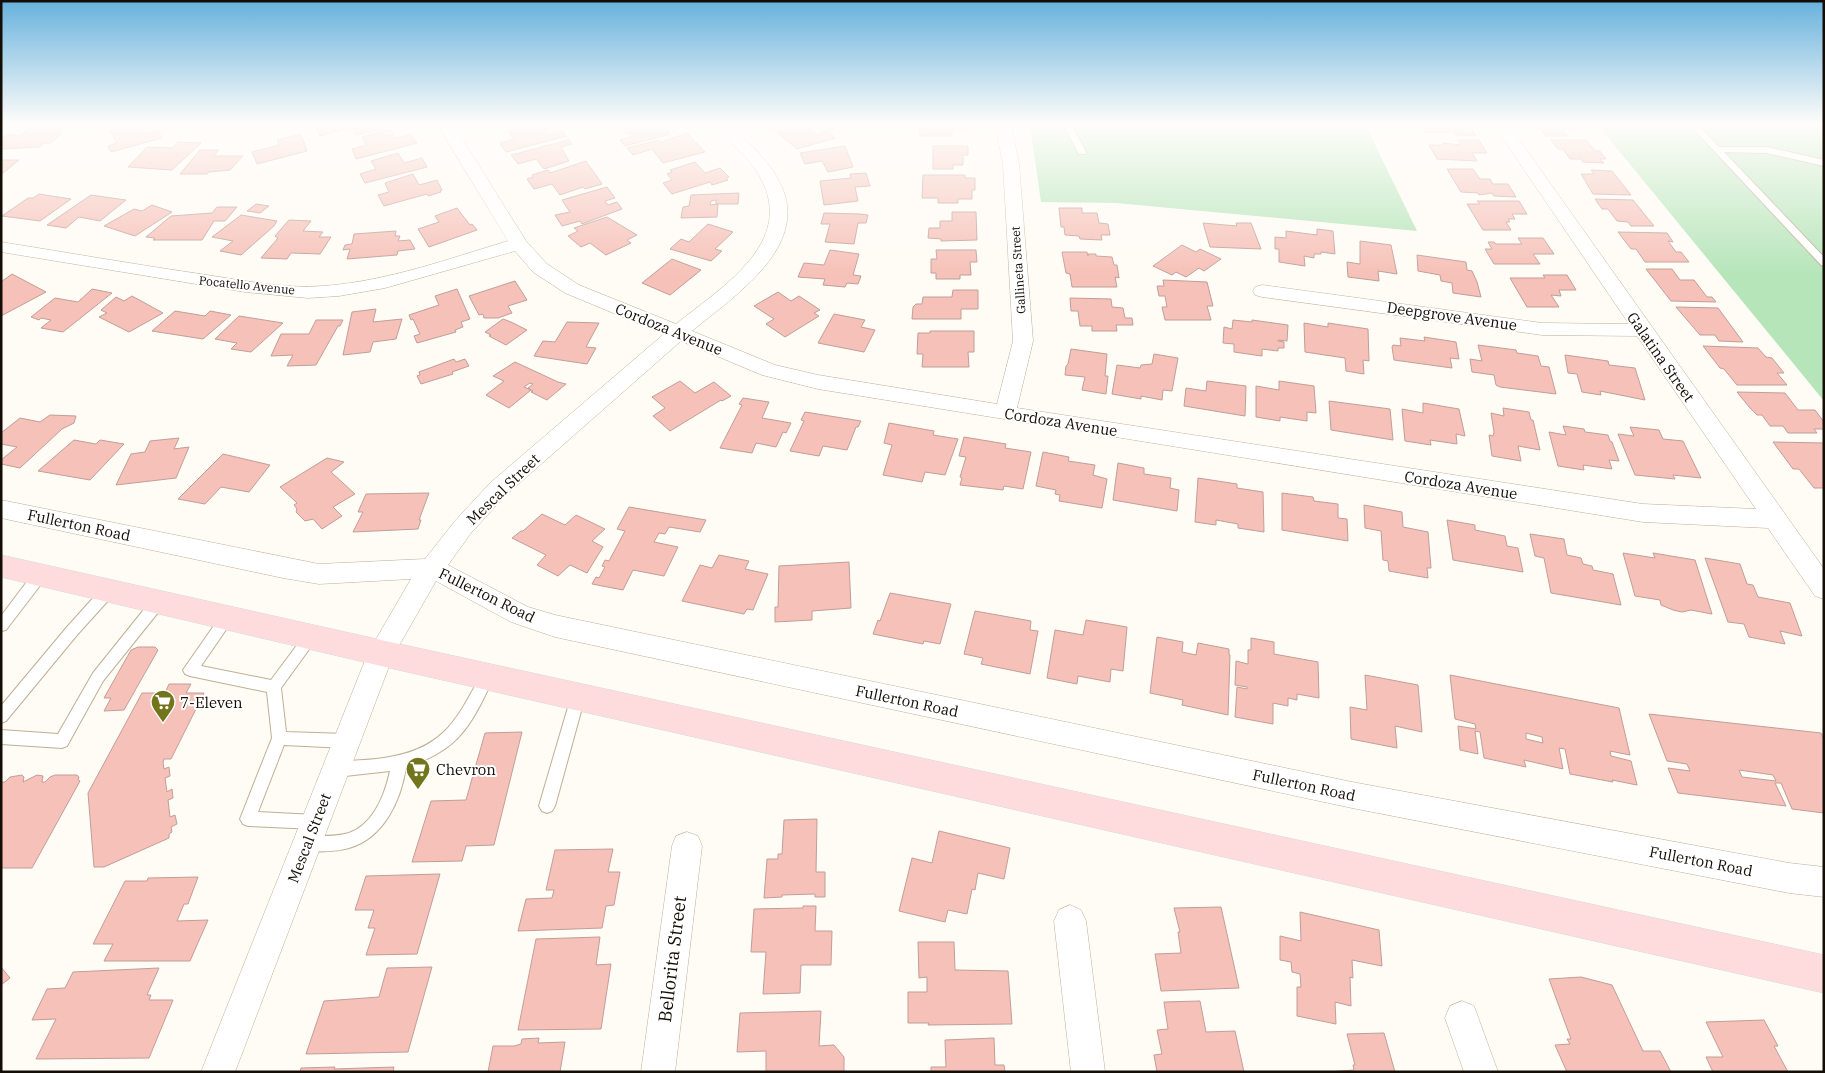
<svg xmlns="http://www.w3.org/2000/svg" width="1825" height="1073" font-family="'IBM Plex Serif',serif">
  <style>
    .green { fill: #b6e5b9 }
    .building { fill: #f6c1b8; stroke: #c19e98; fill-rule: evenodd }
    .lines { fill: none; stroke-linecap: round; stroke-linejoin: round }
    .lane-casing { stroke: #c1ae94; stroke-width: 2 }
    .street-casing { stroke: #c1ae94; stroke-width: 1 }
    .primary-casing { stroke: #d9d8d7; stroke-width: 1 }
    .lane { fill: #fff; fill-rule: evenodd }
    .street { fill: #fff; fill-rule: evenodd }
    .primary { fill: #fedcde; fill-rule: evenodd }
    .labels { text-anchor: middle; dominant-baseline: central; stroke-width: 4; stroke-linejoin: round; paint-order: stroke }
    .far-street-label { font-size: 12px; fill: #130d05; stroke: #fff }
    .street-label { font-size: 15px; fill: #130d05; stroke: #fff }
    .poi-label { font-size: 15px; fill: #130d05; stroke: #fff; text-anchor: start }
    .near-street-label { font-size: 18px; fill: #130d05; stroke: #fff }
  </style>
  <rect width="100%" height="100%" fill="#fffbf5"/>
  <g class="green">
    <path d="M1028,124H1365L1417,231L1116,203L1041,202L1031,132Z"/>
    <path d="M1597,124H1824V401Z"/>
  </g>
  <g class="building">
    <path d="M139,124L146,134L158,130L162,138L111,152L108,146L117,143L110,131L131,124Z"/>
    <path d="M314,124H381L383,129L356,135L353,127L320,136Z"/>
    <path d="M530,124L538,126L545,125L549,129L545,131L548,134L562,130L566,136L506,152L500,143L514,139L510,134L512,133L508,131Z"/>
    <path d="M619,124H663L670,134L625,146L620,140L633,136L631,134H627Z"/>
    <path d="M766,124H787V125L771,129Z"/>
    <path d="M803,124H806L817,135L829,131L835,138L797,149L777,132Z"/>
    <path d="M822,124H830L834,128L823,131L818,126Z"/>
    <path d="M919,124H966L967,129H952V136H920Z"/>
    <path d="M1407,124L1469,125L1476,136L1456,135L1454,132H1425L1422,126H1408Z"/>
    <path d="M1537,124H1570L1573,129H1562L1567,136H1546Z"/>
    <path d="M29,128L58,129L62,130L57,134H61L51,143H44L40,147L1,149V139L5,136L8,134L19,136Z"/>
    <path d="M390,129L396,138L411,134L417,143L356,159L352,149L366,145L362,137Z"/>
    <path d="M687,133L705,152L663,163L652,149L633,155L627,148L659,140L661,142Z"/>
    <path d="M301,134L307,151L257,164L252,152L279,145L277,140Z"/>
    <path d="M569,140L572,144L561,147L569,161L544,169L536,159L518,164L511,155Z"/>
    <path d="M1458,140H1479L1487,153H1472L1477,161L1437,159L1429,145H1444L1443,143L1461,145Z"/>
    <path d="M1551,140H1586L1595,151H1600L1606,159H1600L1604,163L1583,162L1581,159H1570L1563,149H1558Z"/>
    <path d="M178,142L201,143L172,170L128,167L147,147L172,148Z"/>
    <path d="M845,146L853,167L828,172L822,161L805,164L800,153Z"/>
    <path d="M933,146H968V155H963V165H953V169H933Z"/>
    <path d="M200,150H219L213,156H243L230,170L209,172L207,174H180Z"/>
    <path d="M398,153L404,163L422,158L427,167L365,183L360,174L376,169L371,161Z"/>
    <path d="M1,160H19L1,175Z"/>
    <path d="M586,161L602,184L585,189L583,187L560,195L552,184L534,189L527,179L533,177L532,175L548,170L550,173Z"/>
    <path d="M695,162L705,173L720,168L729,177L726,178L728,180L712,185L710,182L672,194L663,183L672,180L667,174L672,172L670,170Z"/>
    <path d="M1447,169H1473L1480,179H1490L1493,184H1508L1516,197L1494,196L1492,193L1479,195L1478,193L1461,192Z"/>
    <path d="M1591,170L1612,171L1631,195L1593,194L1581,174H1594Z"/>
    <path d="M866,173L870,186L855,187L858,201L824,205L820,181L851,178L850,174Z"/>
    <path d="M413,174L419,185L437,180L442,190L440,191L441,192L428,196L427,194L384,206L378,195L389,192L385,183Z"/>
    <path d="M923,175H965V178H975V190H972V199H958V203H938V198H922Z"/>
    <path d="M607,187L615,198L605,201L608,205L617,202L622,209L582,224L580,221L562,226L555,215L570,212L562,200Z"/>
    <path d="M739,193L738,204H716V200L711,201L710,205L718,204L717,217L681,218L683,207L689,206L691,195Z"/>
    <path d="M39,194L71,199L40,221L2,216L28,198H33Z"/>
    <path d="M91,195L126,200L100,221L79,217L66,228L47,225Z"/>
    <path d="M1595,199L1633,200L1654,226H1631L1628,222L1617,221L1608,209H1602Z"/>
    <path d="M1477,201H1519L1527,214H1512L1515,219H1508L1510,222H1506L1511,230H1483L1467,204H1480Z"/>
    <path d="M256,204L269,206L260,213L247,211Z"/>
    <path d="M152,205L172,212L135,236L104,226L134,209L142,211Z"/>
    <path d="M217,207H237L225,221H214L202,240H153L155,238L146,237L171,216L212,213Z"/>
    <path d="M457,208L470,225L472,224L477,230L429,247L418,229L439,222L435,216Z"/>
    <path d="M1059,208H1082V213H1097L1099,223L1108,224L1110,235H1101L1102,240L1080,239L1079,236L1065,235L1064,227H1061Z"/>
    <path d="M952,212H976L977,240L941,241V239L928,238L929,228H940V221H952Z"/>
    <path d="M824,213L860,214L868,215L866,223H858L854,244L825,242L830,224H821Z"/>
    <path d="M241,215L277,221L274,226L241,255L220,251L233,241L212,237Z"/>
    <path d="M607,217L637,235L627,240L631,243L606,255L590,243L581,247L568,236L578,231L574,228Z"/>
    <path d="M289,220L311,221L303,231L323,232L319,237H331L320,254L291,253L287,259L261,258L278,238L275,236Z"/>
    <path d="M1203,223L1237,226L1236,223H1251L1261,249L1210,247Z"/>
    <path d="M708,224L733,232L715,249L722,251L711,261L670,249L681,239L689,242Z"/>
    <path d="M1317,229L1333,231L1335,254L1321,252V254H1314V258L1304,256L1305,266L1279,262V249H1275V237L1286,238V231L1317,235Z"/>
    <path d="M396,231L395,236H400L398,241L410,240L415,249L398,251L397,255L347,259L350,249L343,250L345,245L352,244L354,234Z"/>
    <path d="M1618,232L1667,233L1673,242L1668,241L1676,252H1681L1689,262H1645L1636,249H1631Z"/>
    <path d="M1518,238H1543L1554,254H1533L1540,264H1494L1485,249H1492L1488,242H1494L1496,244H1522Z"/>
    <path d="M1360,241L1391,245L1397,274L1378,271L1379,281L1348,277L1347,262L1360,264Z"/>
    <path d="M1182,245L1196,252L1200,249L1221,259L1204,271L1199,268L1186,277L1176,272L1172,275L1153,266Z"/>
    <path d="M830,250L859,254L853,275L861,276L858,284L847,283L845,287L823,285L825,279L798,277L804,263L824,265Z"/>
    <path d="M936,250H976L977,262H970L971,275H960V279H936V273H931V259H937Z"/>
    <path d="M1062,252H1087L1088,256V254H1096V256L1112,257L1114,265H1117L1119,278L1115,277L1117,287H1072L1070,274L1066,273Z"/>
    <path d="M1417,255L1466,262L1467,270L1472,271L1477,282L1481,297L1453,293L1452,283L1441,281L1440,275L1418,271Z"/>
    <path d="M672,259L701,270L670,295L642,283Z"/>
    <path d="M1646,269H1672L1680,280H1694L1707,297H1712L1716,302L1671,301Z"/>
    <path d="M12,274L46,292L1,316V282Z"/>
    <path d="M1543,275H1567L1576,290H1559L1561,296L1551,295L1559,307H1527L1510,278H1545Z"/>
    <path d="M1163,280L1207,282L1213,306H1207L1211,320H1165L1162,307H1167L1165,296H1159L1157,286H1164Z"/>
    <path d="M515,281L527,300L508,306L512,313L498,318H484L483,314L479,315L469,296Z"/>
    <path d="M92,289L112,293L63,332L41,328L51,320L41,318L39,320L31,317L55,298L78,302Z"/>
    <path d="M457,289L470,319L461,322L463,327L455,330L456,332L417,343L414,336L420,334L413,319L411,320L409,315L439,305L435,296Z"/>
    <path d="M953,290H978V309H961V319H912L913,307L916,304H922L923,297H952Z"/>
    <path d="M778,292L791,301L799,296L820,310L814,313L819,316L785,337L766,324L774,319L754,306Z"/>
    <path d="M132,296L163,313L129,332L99,317L107,313L101,310L116,297L124,301Z"/>
    <path d="M1070,298L1111,299L1112,307L1123,308L1125,318H1132L1133,325H1116L1117,331H1092V326H1080L1078,311H1071Z"/>
    <path d="M1676,307L1718,308L1743,342L1719,341L1715,335H1700Z"/>
    <path d="M376,309L373,322L402,319L396,339L373,342L370,352L343,355L352,312Z"/>
    <path d="M175,311L205,316L210,311L231,315L203,339L152,331Z"/>
    <path d="M834,314L865,320L861,327L875,330L864,352L818,343Z"/>
    <path d="M239,316L283,323L251,352L231,349L237,343L215,339Z"/>
    <path d="M503,319L511,322L527,330L506,345L489,336L491,335L485,332Z"/>
    <path d="M316,320H343L340,326H338L316,365L287,366L293,355L271,356L281,334H309Z"/>
    <path d="M1233,320L1252,322V320L1288,325L1287,341L1278,340V341L1284,342V348H1278V351L1262,349V356L1234,352V344L1223,343L1224,327L1232,329Z"/>
    <path d="M567,322L599,323L586,347L596,348L587,364L534,356L543,341L555,342Z"/>
    <path d="M1304,323L1328,327V323L1368,329L1369,361L1363,360L1364,374L1346,371L1345,358L1305,352Z"/>
    <path d="M930,331H974V352H968L969,367H922L923,354H917L918,333H930Z"/>
    <path d="M1424,337L1456,342L1459,359L1450,358L1452,368L1394,360L1392,347L1393,345L1401,346L1400,338L1425,341Z"/>
    <path d="M1478,345L1516,350L1517,353L1538,356L1541,366L1549,367L1556,394L1500,387L1496,385L1494,375L1472,372L1470,359L1482,361Z"/>
    <path d="M1703,346L1758,348L1766,357L1772,358L1784,373H1777L1787,385H1737L1724,369L1720,368Z"/>
    <path d="M1071,349L1107,354L1105,376H1108L1106,394L1082,390L1085,377L1065,375L1066,366L1068,364Z"/>
    <path d="M1154,354L1178,358L1172,391L1163,390L1162,400L1141,396V399L1112,394L1117,365L1140,368L1141,365L1152,364Z"/>
    <path d="M1565,355L1608,361L1609,365L1635,368L1645,400L1600,391L1601,395L1582,392L1577,374L1568,373Z"/>
    <path d="M454,359L456,362L465,359L469,366L452,372L453,374L421,384L417,376L420,375L419,372Z"/>
    <path d="M515,362L558,382L566,384L547,400L531,392L533,391L528,388L533,384L530,383L524,387L531,390L509,408L486,395L504,381L493,376Z"/>
    <path d="M680,381L695,393L714,382L731,396L722,401L721,400L670,431L653,416L665,408L652,397Z"/>
    <path d="M1207,381L1246,386L1245,416L1184,406L1186,388L1206,391Z"/>
    <path d="M1279,381L1314,386L1316,413L1307,412V421L1280,417V421L1256,417V386L1279,390Z"/>
    <path d="M1737,392L1785,393L1798,410H1815L1824,422V429H1814L1817,433H1788L1783,426H1770L1762,415H1757L1750,408Z"/>
    <path d="M743,398L769,402L762,418L791,423L786,433L783,432L776,447L756,443L752,453L720,448L742,405L739,404Z"/>
    <path d="M1329,401L1390,409L1393,440L1331,430Z"/>
    <path d="M1423,403L1459,409L1465,436L1456,434L1457,444L1430,440L1431,445L1405,441L1402,409L1423,413Z"/>
    <path d="M1503,408L1529,412L1531,420H1533L1540,450L1518,446L1521,461L1492,456L1489,435L1493,436L1494,432L1491,413L1504,416Z"/>
    <path d="M805,412L861,421L858,427H856L847,450L823,446L819,456L790,451L804,421L801,420Z"/>
    <path d="M50,415L76,416L74,423L62,429L20,468L1,464V460L17,447L1,444V433L20,418L40,422Z"/>
    <path d="M889,423L934,431L933,435L958,439L945,475L925,472L922,482L883,475L892,445L884,443Z"/>
    <path d="M1563,426L1584,429L1585,432L1608,435L1610,441L1612,442L1619,461L1609,460L1612,469L1583,465L1584,470L1558,466L1549,432L1566,435Z"/>
    <path d="M1630,427L1659,430L1663,439L1683,441L1701,478L1673,475L1675,479L1635,475L1618,434L1634,436Z"/>
    <path d="M964,437L1006,444L1005,448L1031,452L1023,489L1004,486L1003,490L960,485L962,478L960,477L966,457L959,456Z"/>
    <path d="M179,438L174,449L189,447L176,478L116,485L131,454L145,452L150,441Z"/>
    <path d="M74,440L96,444L100,440L124,444L90,480L38,471Z"/>
    <path d="M1773,442L1824,443V488H1814L1799,469H1793Z"/>
    <path d="M1043,452L1069,457L1068,461L1095,465L1093,475L1107,479L1102,508L1059,501L1060,495L1055,494L1056,490L1036,486Z"/>
    <path d="M223,454L270,465L249,492L221,487L205,504L178,499Z"/>
    <path d="M327,458L344,462L331,472L355,494L333,507L342,516L322,529L313,519L305,521L296,512L297,509L294,505L297,503L280,487Z"/>
    <path d="M1118,463L1144,468V474L1171,478L1170,488L1179,490L1177,511L1113,500Z"/>
    <path d="M1198,478L1237,484V488L1263,492L1264,532L1238,528V524L1216,520V525L1195,522Z"/>
    <path d="M429,493L419,520H421L418,529L353,532L363,512H358L366,494Z"/>
    <path d="M1282,493L1313,497L1314,501L1338,504V518L1347,519L1348,541L1282,530Z"/>
    <path d="M1364,505L1402,512L1403,527L1428,532L1431,568H1427L1428,578L1389,571L1388,561L1383,560L1381,531L1365,528Z"/>
    <path d="M629,507L706,520L700,532L669,527L665,534L659,533L654,542L678,547L664,576L633,570L623,590L592,584L596,577L599,578L605,567L602,566L605,560L609,561L625,531L617,529Z"/>
    <path d="M542,514L565,525L576,515L605,529L592,541L603,547L587,573L570,565L558,576L537,565L546,555L512,538L521,531H523Z"/>
    <path d="M1447,520L1475,525V530L1505,536L1507,546L1518,548L1523,572L1453,560Z"/>
    <path d="M1530,534L1564,539L1567,555L1581,558L1583,564L1592,566L1593,570L1613,574L1621,605L1551,593L1544,558L1535,556Z"/>
    <path d="M1623,553L1655,558L1653,553L1695,560L1712,614L1691,610L1682,612L1673,610L1661,605L1660,600L1635,596Z"/>
    <path d="M719,555L749,561L745,569L768,574L753,610L747,609L744,614L682,601L700,565L712,568Z"/>
    <path d="M1705,558L1740,564L1747,584L1753,585L1758,597L1790,603L1802,636L1780,631L1785,644L1749,637L1744,624L1728,622Z"/>
    <path d="M849,562L851,608L812,611V620L775,622V607H778L779,566Z"/>
    <path d="M890,593L951,604L940,644L924,641L923,644L873,634L878,620L880,621Z"/>
    <path d="M975,611L1031,621L1030,630L1038,631L1030,674L981,664L983,658L964,654Z"/>
    <path d="M1086,620L1127,627L1123,671L1111,669L1110,682L1078,676L1077,684L1047,678L1055,630L1083,635Z"/>
    <path d="M1157,637L1183,642L1182,652L1196,655L1198,643L1229,649V655H1230L1228,715L1182,705L1183,700L1150,693Z"/>
    <path d="M1251,638L1274,642V654L1318,662L1319,698L1297,694V700L1288,698V706L1273,703V724L1235,717L1237,687L1247,689V687L1235,685L1236,661L1248,664V650H1251Z"/>
    <path d="M138,647H155L158,650L124,710L104,711L111,698H104L131,650Z"/>
    <path d="M1365,675L1418,685L1422,732L1395,726L1397,748L1351,739L1350,707L1367,710Z"/>
    <path d="M1450,675L1619,708L1630,755L1610,751L1611,756L1631,761L1637,785L1612,780L1613,782L1570,774L1565,749L1559,748L1563,769L1524,760L1526,767L1484,758L1480,732L1475,731L1478,754L1460,750L1458,726L1476,729L1475,724L1455,719ZM1526,733L1542,737L1543,743L1526,739Z"/>
    <path d="M169,684H191L186,693H204L171,759H164L163,762L164,769L169,767L170,776L165,778L167,792L172,789L173,798L168,800L170,817L175,815L177,824L171,827L172,832L169,834V838L104,867H94L88,793L142,693H165Z"/>
    <path d="M1649,714L1821,733L1824,739V813L1792,809L1781,783H1775L1786,806L1678,793L1668,768L1690,771L1687,764L1667,761ZM1739,770L1773,775L1776,781L1742,777Z"/>
    <path d="M522,732L494,845L466,846L462,861L412,862L431,801L466,800L485,733Z"/>
    <path d="M22,775L24,777L23,782L37,775L43,776L42,782H45L50,777L55,775H77L79,777L78,780L80,781L32,868H1V777V782H5L10,777Z"/>
    <path d="M817,819L816,872H825V897H815V894L782,895V897L764,898L767,859H778V854H782L784,820Z"/>
    <path d="M939,831L1010,848L1004,879L978,873L975,890L972,889L967,914L948,910L945,922L899,911L912,858L932,863Z"/>
    <path d="M613,849L608,872H620L614,905L606,906L602,928L518,931L526,899L552,898L554,890H546L555,850Z"/>
    <path d="M440,874L417,954L366,955L375,928H368L374,910H355L366,876Z"/>
    <path d="M198,877L188,904H184L177,921L208,920L190,961H104L113,944H93L125,881H147L148,878Z"/>
    <path d="M803,906H816L815,931H832L831,965H801L800,993L763,994L766,952H751L754,909L803,908Z"/>
    <path d="M1221,907L1239,988L1161,991L1155,954L1181,953L1178,932H1180L1174,908Z"/>
    <path d="M1300,912L1379,930L1382,966L1352,960L1353,978L1350,977L1351,1006L1335,1002L1336,1024L1297,1016V987H1301L1300,974L1292,972L1291,962L1280,960V936L1301,941Z"/>
    <path d="M600,937L596,965L611,964L601,1029L518,1030L536,939Z"/>
    <path d="M918,942H954L955,970L1008,971L1012,1024L928,1025L929,1023H908V992H927V977L919,978Z"/>
    <path d="M1,967L10,978L1,985Z"/>
    <path d="M432,967L408,1052L306,1054L324,1001L379,997L387,968Z"/>
    <path d="M159,968L147,995H151L149,1000H173L149,1058L36,1059L56,1019L32,1020L47,989L65,988L73,972Z"/>
    <path d="M1581,977L1612,985L1643,1051H1660L1671,1072H1567L1555,1045L1570,1044L1567,1039H1571L1549,979Z"/>
    <path d="M1200,1001L1206,1032L1235,1031L1244,1072H1157L1154,1055L1162,1054L1157,1030L1168,1029L1164,1002Z"/>
    <path d="M821,1011L819,1046L834,1045L844,1057V1072H766V1051L737,1052L740,1013Z"/>
    <path d="M1764,1020L1778,1046H1774L1788,1072H1713L1706,1057H1723L1706,1022Z"/>
    <path d="M1384,1033L1395,1072H1327L1354,1070L1353,1065H1355L1347,1034Z"/>
    <path d="M539,1038L538,1043L565,1042L560,1072H488L493,1046H514L521,1044L522,1039Z"/>
    <path d="M994,1038L995,1065H1004L1005,1072H931V1067H946L945,1040Z"/>
    <path d="M335,1067L334,1069L394,1067L393,1072H300L301,1068Z"/>
  </g>
  <g class="lines">
    <defs>
      <g id="lane">
        <path d="M1063,124H1071L1086,152L1085,154H1079Z"/>
        <path d="M1689,124H1698L1719,147H1767L1824,160V166L1767,153L1724,152L1824,257V266L1821,265Z"/>
        <path d="M40,570L45,571L46,575L45,579L6,630L1,631V616L35,571Z"/>
        <path d="M109,585L114,586L116,590L114,594L77,635L6,721L1,723V706L67,627L104,586Z"/>
        <path d="M159,596L164,597L166,601L164,605L103,681L67,746L62,748L1,744V730L58,734L93,673L154,597Z"/>
        <path d="M227,613L232,614L234,618L201,666L271,680L306,633L311,631L316,633L318,637L281,688L286,732L347,734L352,736L354,741L352,746L347,748L284,745L258,812L315,815L320,817L323,822L320,827L315,829L248,826L243,824L240,819L272,738L267,692L190,676L185,674L183,670L222,614Z"/>
        <path d="M487,671L492,673L494,677C471,725 460,750 406,767C401,800 384,838 349,848C336,852 321,851 307,852L301,849L299,844L301,839L307,836C321,836 336,837 349,833C374,824 385,794 390,771L336,777L331,775L329,770L331,765C347,759 367,761 384,758C444,749 456,721 482,673Z"/>
        <path d="M578,691L583,693L585,697L555,806L552,811L547,813L542,811L539,806L571,697L573,693Z"/>
      </g>
      <g id="street">
        <path d="M210,124H268L267,127L261,129H217L211,127Z"/>
        <path d="M437,124H453L526,241L547,264L579,285L676,324C723,286 803,239 755,169C744,152 725,141 714,124H730C748,143 769,160 780,183C812,246 734,296 692,331L775,365L818,375L997,404L1013,341L1003,164L995,124H1011L1019,164L1033,341L1017,408L1643,504L1756,509L1637,336L1542,335L1262,297L1255,295L1253,291L1255,287L1262,285L1542,323L1629,324L1493,124H1508L1824,569V599L1815,596L1768,528L1643,522L818,389L762,375L681,341L506,495L471,533L448,565L528,607L555,615L1352,782L1789,863L1824,867V897L1789,893L1352,808L555,637L511,622L436,581L393,656L235,1072H201L368,653L411,579L319,584L283,578L1,518V500L319,564L425,559L455,521L490,483L664,334L565,293L533,272L515,251L385,288L339,296L308,298L245,292L1,252V242C70,253 138,265 207,275C246,281 285,289 324,286C388,281 448,259 508,241Z"/>
        <path d="M687,832L698,836L702,846L675,1072H641L672,846L676,836Z"/>
        <path d="M1070,905L1081,910L1086,921L1105,1072H1071L1054,921L1059,910Z"/>
        <path d="M1462,1001L1474,1006L1498,1072H1464L1445,1018L1450,1006Z"/>
      </g>
      <path id="primary" d="M1,555L381,640L1824,955V993L381,666L1,577Z"/>
    </defs>
    <use href="#lane" class="lane-casing"/>
    <use href="#street" class="street-casing"/>
    <use href="#primary" class="primary-casing"/>
    <use href="#lane" class="lane"/>
    <use href="#street" class="street"/>
    <use href="#primary" class="primary"/>
  </g>
  <linearGradient id="sky" x2="0" y2="1"><stop stop-color="#66b1dd"/><stop offset="0.45" stop-color="#fffdfa"/><stop offset="1" stop-color="#fffdfa" stop-opacity="0"/></linearGradient>
  <rect width="1825" height="275" fill="url(#sky)"/>
  <defs>
    <symbol id="supermarket-pin" viewBox="-11 -11 22 30"><path d="M0 17L-7.5 6A9.5 9.5 0 1 1 7.5 6Z" fill="#73751c" stroke="#fff"/><path d="M-6-5.5h2.5l.6 2H6L4.5 2H-2.5L-4.4-4H-6ZM-1.5 3.2a1.3 1.3 0 1 0 .1 0ZM3 3.2a1.3 1.3 0 1 0 .1 0Z" fill="#fff"/></symbol>
  </defs>
  <g fill-rule="evenodd">
    <use href="#supermarket-pin" x="149" y="688" width="28" height="38"/>
    <use href="#supermarket-pin" x="404" y="755" width="28" height="38"/>
  </g>
  <g class="labels">
    <g class="far-street-label">
      <text transform="translate(1018 270) rotate(-94)">Gallineta Street</text>
      <text transform="translate(247 285) rotate(6)">Pocatello Avenue</text>
    </g>
    <g class="street-label">
      <text transform="translate(1452 316) rotate(8)">Deepgrove Avenue</text>
      <text transform="translate(669 329) rotate(22)">Cordoza Avenue</text>
      <text transform="translate(1661 357) rotate(55)">Galatina Street</text>
      <text transform="translate(1061 422) rotate(9)">Cordoza Avenue</text>
      <text transform="translate(1461 485) rotate(9)">Cordoza Avenue</text>
      <text transform="translate(503 489) rotate(-44)">Mescal Street</text>
      <text transform="translate(79 525) rotate(12)">Fullerton Road</text>
      <text transform="translate(487 595) rotate(26)">Fullerton Road</text>
      <text transform="translate(907 701) rotate(12)">Fullerton Road</text>
      <text transform="translate(1304 785) rotate(12)">Fullerton Road</text>
      <text transform="translate(309 838) rotate(-69)">Mescal Street</text>
      <text transform="translate(1701 861) rotate(11)">Fullerton Road</text>
    </g>
    <g class="poi-label">
      <text x="180" y="702">7-Eleven</text>
      <text x="436" y="769">Chevron</text>
    </g>
    <g class="near-street-label">
      <text transform="translate(672 959) rotate(-83)">Bellorita Street</text>
    </g>
  </g>
  <rect width="1825" height="1073" fill="none" stroke="#130d05" stroke-width="5"/>
</svg>
